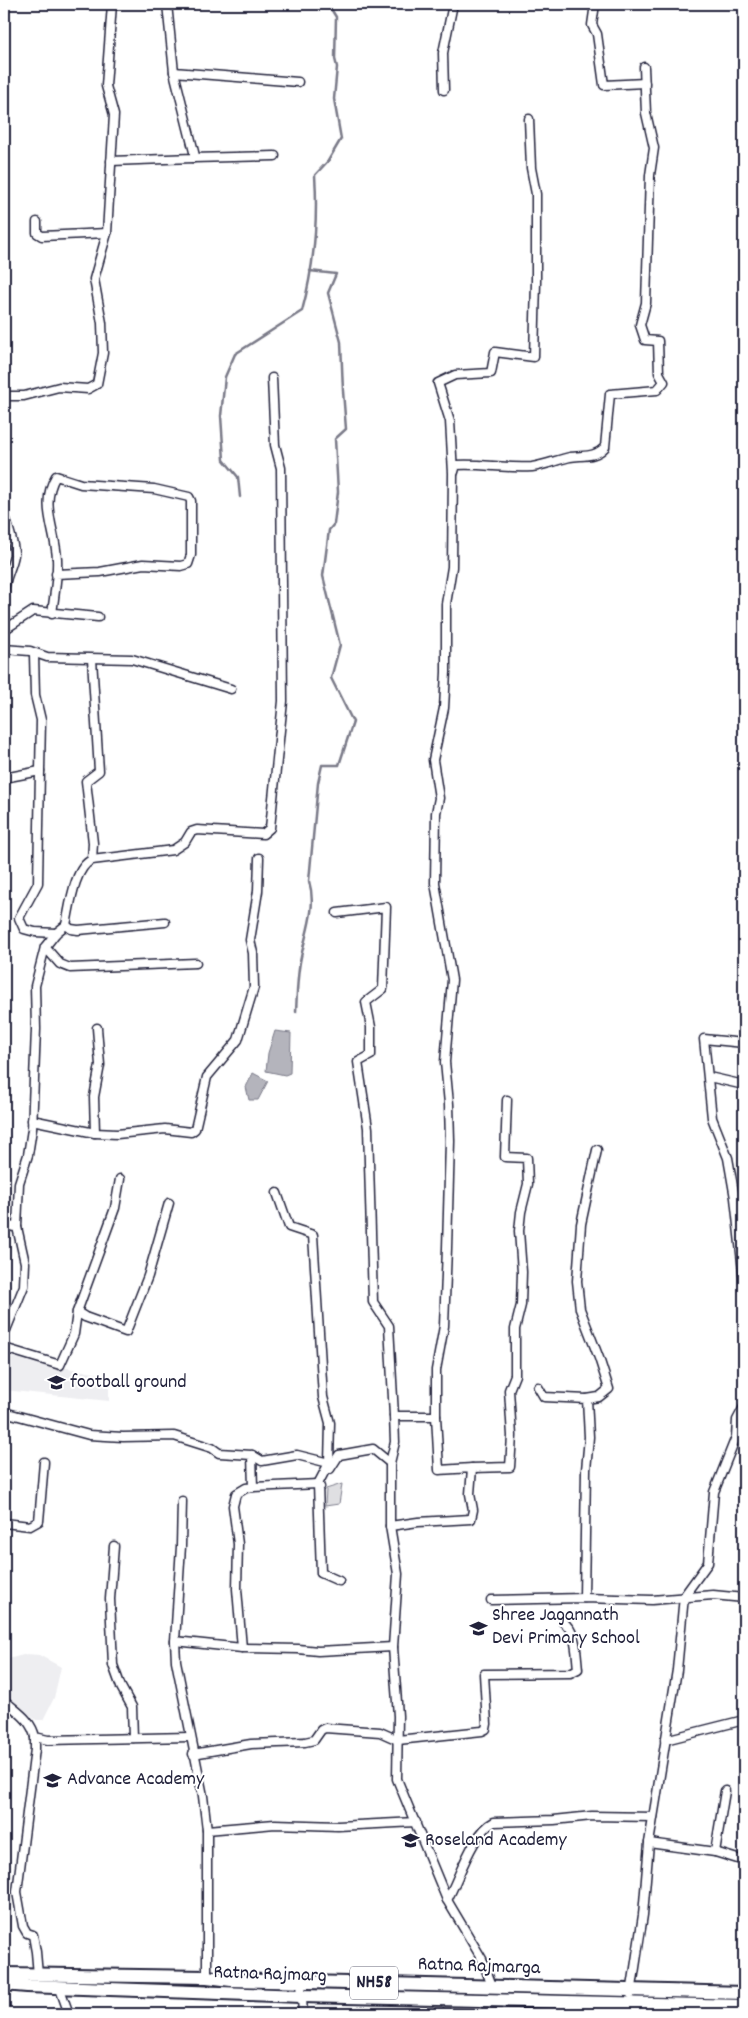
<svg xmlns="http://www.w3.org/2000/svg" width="748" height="2018" font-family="Dekko,sans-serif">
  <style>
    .built { fill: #eeeef1 }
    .green { fill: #dfdfe2; stroke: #80808e }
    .water { fill: #b4b4bc; stroke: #7a7a88 }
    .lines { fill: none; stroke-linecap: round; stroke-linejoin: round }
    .stream { stroke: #7a7a88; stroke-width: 2.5 }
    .minor-casing { stroke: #22223b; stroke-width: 11 }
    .primary-casing { stroke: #22223b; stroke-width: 16 }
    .minor { stroke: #fff; stroke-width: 8 }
    .primary { stroke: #fff; stroke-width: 12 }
    .labels { text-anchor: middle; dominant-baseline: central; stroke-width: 4; stroke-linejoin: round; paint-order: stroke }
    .shield { fill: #fff; stroke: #646476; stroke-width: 1 }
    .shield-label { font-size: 19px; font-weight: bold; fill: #22223b }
    .poi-label { font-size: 20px; fill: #22223b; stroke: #fff; text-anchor: start }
    .street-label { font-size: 20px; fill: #22223b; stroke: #fff }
  </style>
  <rect width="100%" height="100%" fill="#fff"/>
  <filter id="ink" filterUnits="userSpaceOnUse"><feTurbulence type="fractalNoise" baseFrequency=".02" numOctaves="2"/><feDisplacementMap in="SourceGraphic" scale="10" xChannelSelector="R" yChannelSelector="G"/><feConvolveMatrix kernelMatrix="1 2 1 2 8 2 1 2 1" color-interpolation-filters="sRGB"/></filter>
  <g filter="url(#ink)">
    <g class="built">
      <path d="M6,1356L109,1376V1401L4,1390V1362Z"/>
      <path d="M27,1654L39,1655L61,1667L54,1698L43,1720H36L4,1695V1660Z"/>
      <path d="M517,2008H603L605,2014H518Z"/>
    </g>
    <path class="green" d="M342,1484L339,1504L325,1506L326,1489Z"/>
    <g class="water">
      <path d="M275,1031L291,1033L290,1073L285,1075L266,1071L268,1053Z"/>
      <path d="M253,1073L268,1081L258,1100H249L246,1087Z"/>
    </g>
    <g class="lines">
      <g class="stream">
        <path d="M240,497L238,477L224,460L221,416L225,377L235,354L302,311C314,267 318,221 315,175L328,161L341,139L334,99L337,67L335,59L336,17L328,4"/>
        <path d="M296,1012C297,994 297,975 301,957C306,932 317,907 309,881L318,783L322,765H339L353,722L331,678L340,645L323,576L329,530L334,524L338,492L335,439L346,429L343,391L341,342L328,293L336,274L310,271"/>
      </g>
      <defs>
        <g id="minor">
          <path d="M167,4L174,72"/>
          <path d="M595,4L592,25L597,34L604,85L645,83"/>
          <path d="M444,90L443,53L453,4"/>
          <path d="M193,158L275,156"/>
          <path d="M111,161L193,158L195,156L174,72L298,82"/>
          <path d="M37,222V233L42,236L107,233"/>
          <path d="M4,396H24L59,387L88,389L97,384L103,353L102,323L94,279L107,233L110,182L114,115L106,86L112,4"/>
          <path d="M454,472L456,465C481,463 506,469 532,467C545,465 557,460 570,457C583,455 595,458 605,447L610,394L657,390L664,382L659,373L658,341L645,340L640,325L646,303L650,175L654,148L646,113L644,67"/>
          <path d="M4,513C7,524 15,545 14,555C12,568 4,579 4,593"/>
          <path d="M52,614C54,596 58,577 57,559C56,531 39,504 56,476L81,484L154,489L189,497L191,501V555L188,564L181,566L143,564L100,572L56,574"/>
          <path d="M4,630L33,611L98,617"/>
          <path d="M4,649L30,651L47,657L132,659L231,689"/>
          <path d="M34,654L35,695L41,720L40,771"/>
          <path d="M92,659L99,771L86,781L93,843L92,860"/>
          <path d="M4,778L40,771L38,883L19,918L24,929L35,932L56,933"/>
          <path d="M337,913L386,907L383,989L366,1002L371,1027V1055L358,1062L368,1128L373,1302L389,1326L394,1416L395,1442L390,1463V1526L398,1574L393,1647L398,1716L397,1779L447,1900L482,1959L492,1986"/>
          <path d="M66,925L71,929L78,930L165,922"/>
          <path d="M45,947L60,964L70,968L196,963"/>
          <path d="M744,1043L704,1039L712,1118L728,1158L735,1198L744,1281"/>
          <path d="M709,1077L744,1085"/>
          <path d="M32,1120L95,1133L117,1134L165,1129L191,1132L195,1129L207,1077L238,1040L254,987L253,953L250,940L258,891L259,858"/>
          <path d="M95,1133L94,1097L100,1065L97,1028"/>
          <path d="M277,1193L289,1227L313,1235L323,1397L330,1423L329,1463L318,1484L321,1573L339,1581"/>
          <path d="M4,1226L17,1227L19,1183L28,1155L32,1129L36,1029L35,986L45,947L56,933L66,925C70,907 74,867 92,860L173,850L185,842L191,832L197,830L263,834L270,828L283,701L281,468L275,445L272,378"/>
          <path d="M77,1312L85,1317L126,1332L148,1276L169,1203"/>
          <path d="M4,1335L24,1286L25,1263L17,1227"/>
          <path d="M4,1348L60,1365L74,1334L77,1312L115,1208L120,1179"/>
          <path d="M538,1387L544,1397L587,1399L589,1437L586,1470L584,1598"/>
          <path d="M587,1399L599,1397L609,1389L599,1358L580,1309L577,1281L581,1224L597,1150"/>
          <path d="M4,1412L89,1435L123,1437L174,1436L212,1448L219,1453L252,1455L253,1487L246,1488L236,1494L233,1506L238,1544L237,1589L242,1648L175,1641L176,1661L203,1796L207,1830V1977"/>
          <path d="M436,1416V1370L444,1326L447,1248L450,1141L449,1104L445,1062L452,980L435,883L436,813L439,798L433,760L444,708L446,672V604L452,567L453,473L450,421L438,383L455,375L491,373L495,352L534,357L536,282V194L531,168L529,119"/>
          <path d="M252,1455L262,1461L297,1455L329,1463L332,1461"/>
          <path d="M472,1468L510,1467L512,1436L509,1390L515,1375V1329L521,1305L522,1272L519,1231L521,1212L528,1184L527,1158L505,1157L507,1100"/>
          <path d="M330,1469L339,1455L373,1449L390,1463"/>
          <path d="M253,1487L318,1484L320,1487"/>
          <path d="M4,1523L30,1526L39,1521L44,1462"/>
          <path d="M390,1526L418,1522L471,1519L473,1510L470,1494L472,1468L439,1470L436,1416H394"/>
          <path d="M114,1546L110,1599L113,1665L121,1687L132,1707L133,1738"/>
          <path d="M491,1600L584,1598L652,1600L713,1595L744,1598"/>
          <path d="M175,1641L181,1546L182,1501"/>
          <path d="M242,1648L298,1649L318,1651L393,1647"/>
          <path d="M4,1700C17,1712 31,1719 35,1737L48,1740L190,1737"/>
          <path d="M35,1737V1749L17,1892L23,1926L27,1933L33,1935L36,1952L38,1975"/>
          <path d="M665,1740L744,1720"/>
          <path d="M193,1754L251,1744L305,1742L314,1740L321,1730L325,1728L380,1732L398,1740L482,1731L486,1729L487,1724L484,1674L570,1673L578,1669C576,1652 577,1632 563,1622"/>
          <path d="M207,1830L275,1824L338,1826L416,1822"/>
          <path d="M649,1843L715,1852L744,1861"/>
          <path d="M715,1852L725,1791"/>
          <path d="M447,1900C459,1879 472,1833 494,1822L554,1820L592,1816L653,1817"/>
          <path d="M301,1982L303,2014"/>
          <path d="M59,1986L69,2014"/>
          <path d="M631,1994L643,1915L649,1843L677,1670L684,1596L708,1563L714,1492L736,1437L737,1420L744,1407"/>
        </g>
        <g id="primary">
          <path d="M4,1974L207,1977L231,1980L744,1993"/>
          <path d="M4,1984L27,1986L301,1996L744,2006"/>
        </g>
      </defs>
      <use href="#minor" class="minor-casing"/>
      <use href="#primary" class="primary-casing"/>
      <use href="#minor" class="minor"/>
      <use href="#primary" class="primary"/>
    </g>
  </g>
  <defs>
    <symbol id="school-bare" viewBox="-9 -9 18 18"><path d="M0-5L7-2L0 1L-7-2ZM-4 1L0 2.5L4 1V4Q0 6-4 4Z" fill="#22223b" stroke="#fff" stroke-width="2.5" paint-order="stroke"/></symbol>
  </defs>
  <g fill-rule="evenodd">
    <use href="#school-bare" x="44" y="1370" width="25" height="25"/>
    <use href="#school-bare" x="466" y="1616" width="25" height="25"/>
    <use href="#school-bare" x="40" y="1768" width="25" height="25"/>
    <use href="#school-bare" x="398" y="1828" width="25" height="25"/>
  </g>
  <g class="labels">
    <rect class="shield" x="350" y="1966.5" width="48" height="33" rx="4"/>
    <g class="shield-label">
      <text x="374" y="1983">NH58</text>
    </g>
    <g class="poi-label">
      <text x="70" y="1383">football ground</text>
      <text x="492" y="1616">Shree Jagannath<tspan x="492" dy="23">Devi Primary School</tspan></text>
      <text x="67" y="1780">Advance Academy</text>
      <text x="425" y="1841">Roseland Academy</text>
    </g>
    <g class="street-label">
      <text transform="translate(479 1967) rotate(2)">Ratna Rajmarga</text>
      <text transform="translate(270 1975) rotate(2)">Ratna Rajmarg</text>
    </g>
  </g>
  <rect width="748" height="2018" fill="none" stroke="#fff" stroke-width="20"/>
  <rect x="10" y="10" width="728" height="1998" fill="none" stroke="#22223b" stroke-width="2" filter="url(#ink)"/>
</svg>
